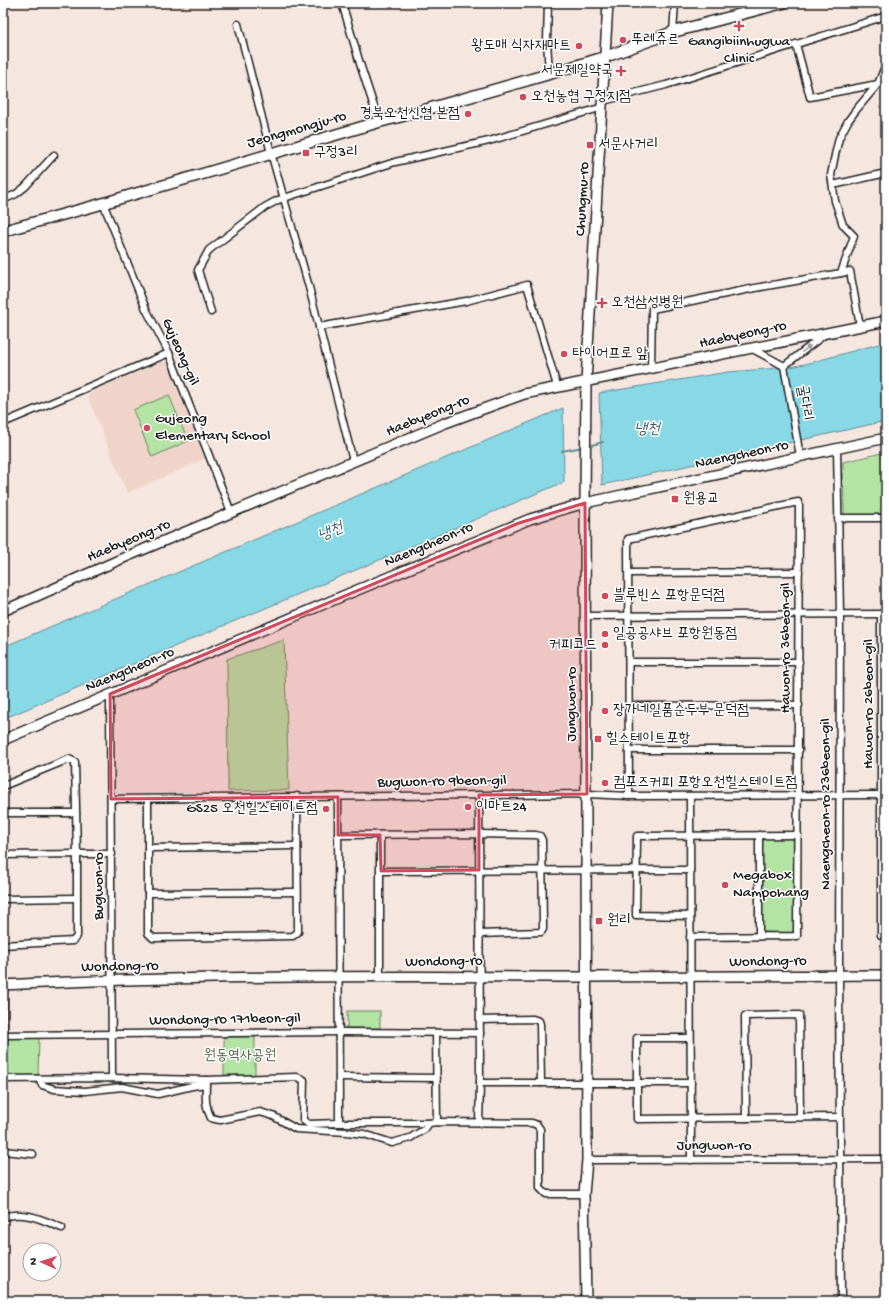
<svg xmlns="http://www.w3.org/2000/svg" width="889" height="1304" font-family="'Gochi Hand','Poor Story',sans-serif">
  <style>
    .built { fill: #f0d4ca }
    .park { fill: #b3e4a4; stroke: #688060 }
    .water { fill: #89d8e5; stroke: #5d8d95 }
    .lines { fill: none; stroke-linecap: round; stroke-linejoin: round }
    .stream { stroke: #5d8d95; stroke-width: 2 }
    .street-casing { stroke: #1c1c1c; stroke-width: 9 }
    .secondary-casing { stroke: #1c1c1c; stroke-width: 12 }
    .primary-casing { stroke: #1c1c1c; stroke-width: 13 }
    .street { stroke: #fff; stroke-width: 6 }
    .secondary { stroke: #fff; stroke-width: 9 }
    .primary { stroke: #fff; stroke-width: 10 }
    .oneway { fill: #999 }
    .marked { fill: #d1495b; fill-opacity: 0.2; stroke: #d1495b; stroke-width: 3; stroke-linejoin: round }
    .poi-dot { fill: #d1495b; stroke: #fff; stroke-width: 1.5 }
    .labels { text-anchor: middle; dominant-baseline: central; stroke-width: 3; stroke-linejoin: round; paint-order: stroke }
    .poi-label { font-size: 15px; fill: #1c1c1c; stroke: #fff; text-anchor: start }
    .street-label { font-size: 15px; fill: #1c1c1c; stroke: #fff }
    .park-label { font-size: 15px; fill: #51624c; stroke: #fff }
    .water-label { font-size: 16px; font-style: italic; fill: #425e62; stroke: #fff }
  </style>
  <rect width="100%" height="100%" fill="#f6e6e0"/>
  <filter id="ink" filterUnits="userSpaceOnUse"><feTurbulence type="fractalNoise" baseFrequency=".025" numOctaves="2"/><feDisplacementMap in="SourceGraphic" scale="8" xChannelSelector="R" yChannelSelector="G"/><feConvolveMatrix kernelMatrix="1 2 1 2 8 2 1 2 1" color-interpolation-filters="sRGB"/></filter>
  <g filter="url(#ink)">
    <path class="built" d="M164,361L168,364L205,459L127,493L88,397L92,391Z"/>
    <g class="park">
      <path d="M169,395L188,441L152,457L133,410Z"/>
      <path d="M886,452V515H846L844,513L843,462Z"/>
      <path d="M284,640L289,790L228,791L227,659Z"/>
      <path d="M760,838H791L795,841V929L792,933L761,932Z"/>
      <rect x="347" y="1011" width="33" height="17"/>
      <path d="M11,1037H39L38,1076H10L7,1073V1041Z"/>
      <rect x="224" y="1037" width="31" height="38"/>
    </g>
    <g class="water">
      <path d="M886,342V421L602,485L599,393L728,372L791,367L809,363Z"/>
      <path d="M563,408L564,482L3,719V647Z"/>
    </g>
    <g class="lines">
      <g class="stream">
        <path d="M588,446L603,442"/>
        <path d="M562,451L583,447"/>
      </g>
      <defs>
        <g id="street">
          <path d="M342,3L361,67L379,122"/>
          <path d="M548,3L547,40L549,74"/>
          <path d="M238,24L271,153L309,287L353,461"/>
          <path d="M673,33L675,3"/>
          <path d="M796,44L810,97L878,84"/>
          <path d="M603,101L666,85L886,16"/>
          <path d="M833,185L886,173"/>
          <path d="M3,200L16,194L25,187L54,155"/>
          <path d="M103,203L146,309L169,353L231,512"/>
          <path d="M841,273L850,271L860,326"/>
          <path d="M211,312L198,270L209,250L265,207L278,200L395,162L489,141L603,107"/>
          <path d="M319,327L466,301L527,285L557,386"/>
          <path d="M751,348L784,366"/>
          <path d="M784,366L800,456"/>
          <path d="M784,366L824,335"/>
          <path d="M651,368L652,309L755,288L841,273L854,236L843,225L835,201L831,175L835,155L839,138L848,121L856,110L878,84L886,64"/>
          <path d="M3,423L169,353"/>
          <path d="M837,448L840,614L839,975L841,1301"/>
          <path d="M838,518H886"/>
          <path d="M629,573L799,572"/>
          <path d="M881,614V935H886"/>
          <path d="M586,616L886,614"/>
          <path d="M629,662H799"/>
          <path d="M110,694L112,1078"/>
          <path d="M629,706L799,705"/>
          <path d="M629,750H799"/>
          <path d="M3,786L69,759L75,762L77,854H112"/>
          <path d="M479,795L480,1083H691"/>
          <path d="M629,796L628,539L798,502L799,506L797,936L690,937"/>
          <path d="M690,796L691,1160"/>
          <path d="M338,797L339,1123"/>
          <path d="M111,799L587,794L629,796L886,795"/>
          <path d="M148,799V933L153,938L293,936L298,932L297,796"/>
          <path d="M3,813H76"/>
          <path d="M338,835L479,834L536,835L540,836L542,840L543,929L541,932L480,934"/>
          <path d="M148,848L297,846"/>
          <path d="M3,855L77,854V936L73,941L3,945"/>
          <path d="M381,871L690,870"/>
          <path d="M148,893L297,892"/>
          <path d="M3,899L77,898"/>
          <path d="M690,916L636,915L637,836L798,835"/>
          <path d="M759,936V835"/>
          <path d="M380,977V835"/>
          <path d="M480,1020L533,1019L539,1021L540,1024L541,1083"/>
          <path d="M436,1033L437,1122"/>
          <path d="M3,1035L339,1032L480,1033"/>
          <path d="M690,1038H637V1119L840,1117"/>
          <path d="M339,1077L437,1078"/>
          <path d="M3,1079L112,1078L206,1080L297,1077L304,1080L303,1120L308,1124L339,1123H429L437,1122L532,1123L537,1125L540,1129V1188L546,1194H584"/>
          <path d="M3,1079V985"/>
          <path d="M39,1079L42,1085L54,1089L85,1091L122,1087L158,1094L192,1086L206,1084"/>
          <path d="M206,1080C206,1096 204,1104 211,1118L220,1120L260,1112L273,1116L296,1129L347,1132L364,1134L392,1143L410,1138L425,1129L429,1123"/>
          <path d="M746,1118L745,1016L799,1015L800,1117"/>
          <path d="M479,1123L480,1083"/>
          <path d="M3,1151L33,1154"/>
          <path d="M587,1160L886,1159"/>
          <path d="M3,1217C24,1210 43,1220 62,1228"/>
        </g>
        <g id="secondary">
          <path d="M3,611L128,556L445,423L524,394L886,321"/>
          <path d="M3,740L350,593L530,519L585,503L886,438"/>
          <path d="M3,985C198,975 393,976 589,977C688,977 787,975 886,975"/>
          <path d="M586,1301L584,1194L587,1160L585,503L586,382L608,3"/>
        </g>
        <path id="primary" d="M3,231L94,206L379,122L407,115L549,74L605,57L673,32L783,3"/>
      </defs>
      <use href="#street" class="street-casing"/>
      <use href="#secondary" class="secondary-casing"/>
      <use href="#primary" class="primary-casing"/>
      <use href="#street" class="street"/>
      <use href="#secondary" class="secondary"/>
      <use href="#primary" class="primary"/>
    </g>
    <defs><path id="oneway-solid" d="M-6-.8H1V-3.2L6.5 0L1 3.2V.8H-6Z"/></defs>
    <use class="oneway" href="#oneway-solid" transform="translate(806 349) rotate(-37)"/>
  </g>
  <path class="marked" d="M585,503L587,794L479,795V870L381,871L380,835H338V797L111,799L110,694L519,523Z"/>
  <g class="poi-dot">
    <path d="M737 20h4v4h4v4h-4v4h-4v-4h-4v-4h4z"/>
    <circle cx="623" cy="40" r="4"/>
    <circle cx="579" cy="46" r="4"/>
    <path d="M619 65h4v4h4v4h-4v4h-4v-4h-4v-4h4z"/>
    <circle cx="523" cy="97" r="4"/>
    <circle cx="468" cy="114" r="4"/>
    <rect x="586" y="141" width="8" height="8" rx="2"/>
    <rect x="302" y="149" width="8" height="8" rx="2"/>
    <path d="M600 297h4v4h4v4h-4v4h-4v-4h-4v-4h4z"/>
    <circle cx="564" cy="354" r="4"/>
    <circle cx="147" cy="428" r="4"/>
    <rect x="671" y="495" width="8" height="8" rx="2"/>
    <circle cx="605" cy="596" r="4"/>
    <circle cx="605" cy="634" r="4"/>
    <circle cx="605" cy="645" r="4"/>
    <circle cx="605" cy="711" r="4"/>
    <rect x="594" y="735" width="8" height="8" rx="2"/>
    <circle cx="605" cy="783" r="4"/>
    <circle cx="468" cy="807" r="4"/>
    <circle cx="326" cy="809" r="4"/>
    <circle cx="725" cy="885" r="4"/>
    <rect x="595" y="917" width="8" height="8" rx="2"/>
  </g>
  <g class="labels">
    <g class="poi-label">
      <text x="631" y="40">뚜레쥬르</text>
      <text x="739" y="42" text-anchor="middle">Gangibiinhugwa<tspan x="739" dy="17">Clinic</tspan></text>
      <text x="571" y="46" text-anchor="end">왕도매 식자재마트</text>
      <text x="613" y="71" text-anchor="end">서문제일약국</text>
      <text x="531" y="97">오천농협 구정지점</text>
      <text x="460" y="114" text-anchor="end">경북오천신협 본점</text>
      <text x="598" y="145">서문사거리</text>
      <text x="314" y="153">구정3리</text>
      <text x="611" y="303">오천삼성병원</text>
      <text x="572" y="354">타이어프로 앞</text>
      <text x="155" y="419">Gujeong<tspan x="155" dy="17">Elementary School</tspan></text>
      <text x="683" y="499">원용교</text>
      <text x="613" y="596">블루빈스 포항문덕점</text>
      <text x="613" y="634">일공공샤브 포항원동점</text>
      <text x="597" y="645" text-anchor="end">커피코드</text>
      <text x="613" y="711">장가네일품순두부 문덕점</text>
      <text x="606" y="739">힐스테이트포항</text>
      <text x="613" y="783">컴포즈커피 포항오천힐스테이트점</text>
      <text x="476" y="807">이마트24</text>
      <text x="318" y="809" text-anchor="end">GS25 오천힐스테이트점</text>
      <text x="733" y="876">Megabox<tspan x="733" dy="17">Nampohang</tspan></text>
      <text x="607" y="921">원리</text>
    </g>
    <g class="street-label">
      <text transform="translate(297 130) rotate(-16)">Jeongmongju-ro</text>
      <text transform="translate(583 199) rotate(-87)">Chungmu-ro</text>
      <text transform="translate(743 335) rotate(-12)">Haebyeong-ro</text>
      <text transform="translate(180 352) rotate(66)">Gujeong-gil</text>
      <text transform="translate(804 403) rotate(80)">굴다리</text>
      <text transform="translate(428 416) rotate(-22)">Haebyeong-ro</text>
      <text transform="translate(742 455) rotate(-12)">Naengcheon-ro</text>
      <text transform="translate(129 541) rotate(-23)">Haebyeong-ro</text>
      <text transform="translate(429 545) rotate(-23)">Naengcheon-ro</text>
      <text transform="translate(786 648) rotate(-90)">Hawon-ro 36beon-gil</text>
      <text transform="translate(130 670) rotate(-23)">Naengcheon-ro</text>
      <text transform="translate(572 704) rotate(-90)">Jungwon-ro</text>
      <text transform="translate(869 704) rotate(-90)">Hawon-ro 26beon-gil</text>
      <text transform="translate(442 782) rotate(-1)">Bugwon-ro 9beon-gil</text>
      <text transform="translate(826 804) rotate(-90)">Naengcheon-ro 236beon-gil</text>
      <text transform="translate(99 886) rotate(-90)">Bugwon-ro</text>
      <text transform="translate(444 962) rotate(-1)">Wondong-ro</text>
      <text transform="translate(768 962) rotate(-1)">Wondong-ro</text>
      <text transform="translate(120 967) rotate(-1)">Wondong-ro</text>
      <text transform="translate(225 1020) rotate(-1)">Wondong-ro 171beon-gil</text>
      <text x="714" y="1146">Jungwon-ro</text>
    </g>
    <g class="park-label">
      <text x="240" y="1056">원동역사공원</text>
    </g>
    <g class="water-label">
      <text x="647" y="430">냉천</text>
      <text transform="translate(331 533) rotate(-23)">냉천</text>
    </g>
  </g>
  <rect width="889" height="1304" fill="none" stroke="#fff" stroke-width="16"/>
  <rect x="8" y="8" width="873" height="1288" fill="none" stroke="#1c1c1c" stroke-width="1.5" filter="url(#ink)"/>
  <g transform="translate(42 1262) rotate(273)"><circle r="19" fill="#ffffff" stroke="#a4a4a4"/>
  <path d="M0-3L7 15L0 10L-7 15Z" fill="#d1495b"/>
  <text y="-6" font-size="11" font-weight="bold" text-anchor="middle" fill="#1c1c1c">N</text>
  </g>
</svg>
